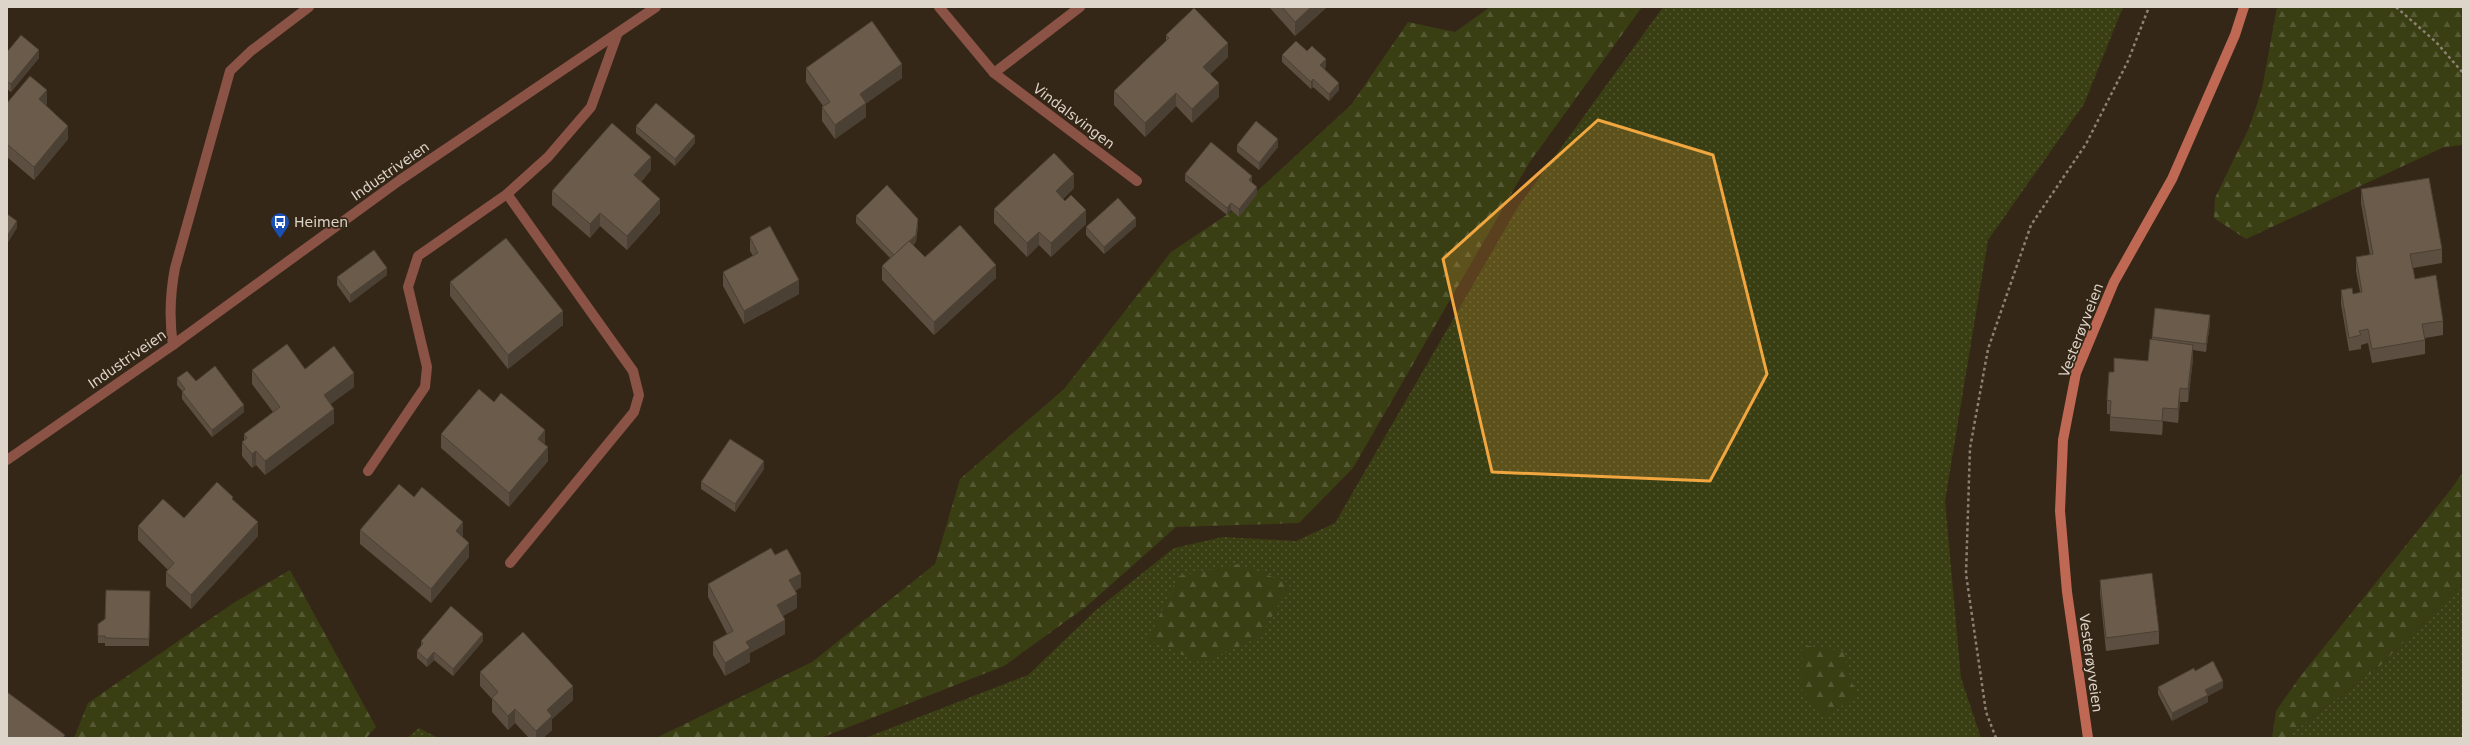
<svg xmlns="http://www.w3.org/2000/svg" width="2470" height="745" font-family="'DejaVu Sans',sans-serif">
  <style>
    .grass { fill: url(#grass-dots) }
    .forest { fill: url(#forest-firs) }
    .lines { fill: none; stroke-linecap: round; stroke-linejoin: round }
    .path { stroke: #8d8175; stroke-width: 2.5; stroke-dasharray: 3 3; stroke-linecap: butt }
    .service { stroke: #8a5346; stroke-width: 10 }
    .minor { stroke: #8a5346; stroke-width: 10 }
    .secondary { stroke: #bf6854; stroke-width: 10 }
    .wall { fill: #5c4e40 }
    .shaded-wall { fill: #4b4034 }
    .building { fill: #6b5b4a; stroke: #4b4034 }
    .marked { fill: #f1a640; fill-opacity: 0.2; stroke: #f1a640; stroke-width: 3; stroke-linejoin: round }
    .labels { text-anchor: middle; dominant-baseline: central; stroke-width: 3.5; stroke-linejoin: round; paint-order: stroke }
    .street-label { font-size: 14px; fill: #ddd4ca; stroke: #352717 }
    .poi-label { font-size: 14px; fill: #ddd4ca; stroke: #352717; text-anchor: start }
  </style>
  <defs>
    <pattern id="grass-dots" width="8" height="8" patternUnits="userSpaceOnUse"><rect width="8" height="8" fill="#393e13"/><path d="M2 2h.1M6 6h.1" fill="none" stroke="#555934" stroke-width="1.8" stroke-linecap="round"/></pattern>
    <pattern id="forest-firs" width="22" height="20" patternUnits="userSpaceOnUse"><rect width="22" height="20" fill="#393e13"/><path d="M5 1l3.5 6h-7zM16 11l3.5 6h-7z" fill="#555934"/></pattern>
  </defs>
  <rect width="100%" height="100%" fill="#352717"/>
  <g class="grass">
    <path d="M1663,7H2123L2084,104L1988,240L1945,501L1961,678L1981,738H865L1028,675L1096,610L1174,548L1223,537L1296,541L1335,523L1518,207Z"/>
    <path d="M2463,582V738H2285L2381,665Z"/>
    <path d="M419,728L438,738H407Z"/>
  </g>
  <g class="forest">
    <path d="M1490,7H1642L1529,163L1353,468L1299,523L1176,527L1087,606L1004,666L821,738H656L812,662L935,564L960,479L1064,389L1171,252L1243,204L1351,105L1408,22L1455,32Z"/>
    <path d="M2277,7H2463V145L2444,147L2246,239L2214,218L2215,198L2249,128L2262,89Z"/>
    <path d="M2463,472V582L2381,665L2285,738H2272L2276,711L2299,678L2452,488Z"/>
    <path d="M1239,564L1291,584L1260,637L1202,663L1148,640L1178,576Z"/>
    <path d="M290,570L376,727L366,738H74L88,703L235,602Z"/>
    <path d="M1802,645L1843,651L1856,696L1826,717L1801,689Z"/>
  </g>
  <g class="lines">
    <g class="path">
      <path d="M2396,7L2436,42L2463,73"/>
      <path d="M1996,738L1986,712L1966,574L1970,448L1988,349L2031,225L2086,144L2128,61L2149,7"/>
    </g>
    <g class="service">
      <path d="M507,194L633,371L639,395L634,412L510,563"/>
      <path d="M173,345C169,319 170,294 175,268L230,71L251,51L309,7"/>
      <path d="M368,471L425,387L427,367L408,287L418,256L507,194L548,157L591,107L617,35"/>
    </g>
    <g class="minor">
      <path d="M939,7L994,73L1137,181"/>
      <path d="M994,73L1080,7"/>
      <path d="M7,460L173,345L400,180L656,7"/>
    </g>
    <path class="secondary" d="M2088,738L2067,592L2060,511L2063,440L2076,373L2114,282L2172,179L2235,35L2244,7"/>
  </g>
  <g class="wall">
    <path d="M1269,7H1327L1295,36Z"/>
    <path d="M1166,35L1228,57L1210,74L1219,97L1192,123L1176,106L1145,137L1114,105V91L1166,41Z"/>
    <path d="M1307,51L1326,67L1324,68L1339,90L1329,101L1313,87L1311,89L1282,62V55Z"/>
    <path d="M7,52L39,58L11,92L7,89Z"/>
    <path d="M806,68L902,78L866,103V117L835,139L822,121V107L823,106L806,82Z"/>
    <path d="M7,103L47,104L45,105L68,139L34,180L7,157Z"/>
    <path d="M636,126L695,143L675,166L636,133Z"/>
    <path d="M1237,145L1278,147L1259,170L1237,152Z"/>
    <path d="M651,170L641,182L660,213L627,250L600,226L590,238L552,205V191Z"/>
    <path d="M1185,174L1252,183L1257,194L1239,217L1231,210L1227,215L1185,181Z"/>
    <path d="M1074,188L1063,199L1086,224L1051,257L1039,245L1027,257L994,223V209Z"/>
    <path d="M2361,189L2442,249V263L2413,268L2415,279L2443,321V335L2425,338V354L2372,363L2368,343L2361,345V349L2349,351L2341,304V290L2353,294L2360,292L2356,271V257L2370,255L2361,203Z"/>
    <path d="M856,216L918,226L916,242L913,245L925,257L996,278L934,335L882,280V266L890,258L856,223Z"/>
    <path d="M1136,226L1104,254L1086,235V227Z"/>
    <path d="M750,237L799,294L744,324L723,286V272L753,256L750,251Z"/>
    <path d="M387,275L350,303L337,285V277Z"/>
    <path d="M450,282L563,325L508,369L450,296Z"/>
    <path d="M2210,323L2206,352L2193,350V359L2188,402H2180L2178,423L2163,421L2162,435L2110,431V414H2107V400L2114,372L2148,361L2152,337Z"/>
    <path d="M305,369L354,387L330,404L334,423L265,475L256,465L252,468L242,456V442L244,441V434L273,412L252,384V370Z"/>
    <path d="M177,378L196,381L244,412L212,437L182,399V391L177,385Z"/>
    <path d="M441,434L544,444L548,461L509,507L441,448Z"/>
    <path d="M764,469L735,512L701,489V482Z"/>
    <path d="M414,497L463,536L462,537L469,557L431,603L360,544V530Z"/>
    <path d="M233,500L258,536L191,609L166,586V572L168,570L138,540V526L184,518Z"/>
    <path d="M775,555L801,587L795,591L797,608L783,616L785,634L750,653V662L725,676L713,655V642L727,634L708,597V584Z"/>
    <path d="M2100,580L2159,631V644L2106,651L2100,593Z"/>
    <path d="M150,591L149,646H105V643H98V624Z"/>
    <path d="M421,641H483L453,676L434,660L427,667L417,658V651L421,646Z"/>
    <path d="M2195,671L2223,688L2208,696V702L2172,721L2158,694V687Z"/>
    <path d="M480,672L573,700L552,719V730L543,738H529L515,723L508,730L492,712V699L480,686Z"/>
  </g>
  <g class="shaded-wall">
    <path d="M1311,7H1327L1295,36V22Z"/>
    <path d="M1228,43V57L1203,81V67Z"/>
    <path d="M39,50V58L11,92V84Z"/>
    <path d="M1326,59V67L1320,72V65Z"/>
    <path d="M902,64V78L860,108V94Z"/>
    <path d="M1313,79V87L1311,89V82Z"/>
    <path d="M1219,83V97L1192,123V109Z"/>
    <path d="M1339,83V90L1329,101V94Z"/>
    <path d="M47,90V104L39,113V99Z"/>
    <path d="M1176,93V106L1145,137V123Z"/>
    <path d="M866,103V117L835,139V125Z"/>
    <path d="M68,126V139L34,180V167Z"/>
    <path d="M695,136V143L675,166V159Z"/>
    <path d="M1278,139V147L1259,170V163Z"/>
    <path d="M651,157V170L634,189V175Z"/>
    <path d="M1074,174V188L1056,205V191Z"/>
    <path d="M1252,176V184L1249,180Z"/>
    <path d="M1257,187V194L1239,217V209Z"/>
    <path d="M660,199V213L627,250V236Z"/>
    <path d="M1231,203V210L1227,215V208Z"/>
    <path d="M1086,210V224L1051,257V243Z"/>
    <path d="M600,213V226L590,238V224Z"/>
    <path d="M1136,218V226L1104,254V247Z"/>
    <path d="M918,219L916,242L894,263Z"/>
    <path d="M17,221V228L7,244V236Z"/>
    <path d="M1039,232V245L1027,257V243Z"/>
    <path d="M996,265V278L934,335V322Z"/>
    <path d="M387,268V275L350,303V295Z"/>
    <path d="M799,280V294L744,324V311Z"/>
    <path d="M563,311V325L508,369V355Z"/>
    <path d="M2210,315V323L2206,352V344Z"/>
    <path d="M2193,345V359L2188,402V389Z"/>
    <path d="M354,373V387L324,409V395Z"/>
    <path d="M2180,388V402L2178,423V409Z"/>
    <path d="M244,405V412L212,437V430Z"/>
    <path d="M2163,408V421L2162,435V421Z"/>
    <path d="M334,409V423L265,475V461Z"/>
    <path d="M545,430V444L538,439Z"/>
    <path d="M548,447V461L509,507V493Z"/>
    <path d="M256,451V465L252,468V454Z"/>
    <path d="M764,461V469L735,512V504Z"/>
    <path d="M258,522V536L191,609V595Z"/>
    <path d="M463,522V536L456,545V531Z"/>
    <path d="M469,543V557L431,603V589Z"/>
    <path d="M801,574V587L789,594V580Z"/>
    <path d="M797,594V608L777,619V605Z"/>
    <path d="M785,620V634L750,653V662L725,676V663L746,642Z"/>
    <path d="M483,634V641L453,676V669Z"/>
    <path d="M434,652V660L427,667V660Z"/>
    <path d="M2223,681V688L2208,696V702L2172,721V713L2205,690Z"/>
    <path d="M573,686V700L552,719V730L543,738H536V731L547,710Z"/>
    <path d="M515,709V723L508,730V716Z"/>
  </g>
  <g class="building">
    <path d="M1282,7H1311L1295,22Z"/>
    <path d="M1194,8L1228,43L1203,67L1219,83L1192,109L1176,93L1145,123L1114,91L1169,38L1166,35Z"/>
    <path d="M872,21L902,64L860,94L866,103L835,125L822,107L830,102L806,68Z"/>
    <path d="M21,35L39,50L11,84L7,81V52Z"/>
    <path d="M1296,41L1307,51L1312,46L1326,59L1320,65L1339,83L1329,94L1313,79L1311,82L1282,55Z"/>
    <path d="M30,76L47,90L39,99L68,126L34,167L7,144V103Z"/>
    <path d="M656,103L695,136L675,159L636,126Z"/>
    <path d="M1256,121L1278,139L1259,163L1237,145Z"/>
    <path d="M612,123L651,157L634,175L660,199L627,236L600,213L590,224L552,191Z"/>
    <path d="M1211,142L1252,176L1249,180L1257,187L1239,209L1231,203L1227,208L1185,174Z"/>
    <path d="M1054,153L1074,174L1056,191L1065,201L1071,195L1086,210L1051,243L1039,232L1027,243L994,209Z"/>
    <path d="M2429,178L2442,249L2410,254L2415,279L2436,275L2443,321L2422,324L2425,340L2372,349L2368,329L2359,331L2361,335L2349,338L2341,290L2352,288L2353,294L2362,292L2356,257L2373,254L2361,189Z"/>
    <path d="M887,185L918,219L916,235L894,255L856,216Z"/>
    <path d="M1118,198L1136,218L1104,247L1086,227Z"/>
    <path d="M7,214L17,221L7,236Z"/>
    <path d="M960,225L996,265L934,322L882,266L909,241L925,257Z"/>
    <path d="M770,226L799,280L744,311L723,272L758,253L750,237Z"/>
    <path d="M506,238L563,311L508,355L450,282Z"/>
    <path d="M374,250L387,268L350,295L337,277Z"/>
    <path d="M2155,308L2210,315L2206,344L2152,337Z"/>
    <path d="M2150,339L2193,345L2188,389L2180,388L2178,409L2163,408L2162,421L2110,417L2111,401L2107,400L2109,372H2114V358L2148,361Z"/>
    <path d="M287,344L305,369L334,346L354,373L324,395L334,409L265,461L256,451L252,454L242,442L247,438L244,434L280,407L252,370Z"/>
    <path d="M215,366L244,405L212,430L182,392L185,389L177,378L187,371L196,381Z"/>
    <path d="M479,389L494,402L501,393L545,430L538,439L548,447L509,493L441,434Z"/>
    <path d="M730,439L764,461L735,504L701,482Z"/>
    <path d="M217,482L233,497L232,499L258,522L191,595L166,572L174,563L138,526L163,499L184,518Z"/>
    <path d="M399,484L414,497L422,487L463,522L456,531L469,543L431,589L360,530Z"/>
    <path d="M771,548L775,555L787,549L801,574L789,580L797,594L777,605L785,620L746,642L750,648L725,663L713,642L733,631L708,584Z"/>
    <path d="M2152,573L2159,631L2106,638L2100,580Z"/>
    <path d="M106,590L150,591L149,639L105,638V636H98V624L105,619Z"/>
    <path d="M451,606L483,634L453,669L434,652L427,660L417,651L423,643L421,641Z"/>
    <path d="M523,632L573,686L547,710L552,716L536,731L515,709L508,716L492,698L498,692L480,672Z"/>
    <path d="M2213,661L2223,681L2205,690L2208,695L2172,713L2158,687L2194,668L2195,671Z"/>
    <path d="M7,692L65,735L63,738H7Z"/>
  </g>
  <path class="marked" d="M1598,120L1713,155L1767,374L1710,481L1492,472L1443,259Z"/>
  <defs>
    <symbol id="bus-pin" viewBox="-11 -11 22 30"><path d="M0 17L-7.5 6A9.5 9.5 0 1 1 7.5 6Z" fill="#1a4fb4" stroke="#352717"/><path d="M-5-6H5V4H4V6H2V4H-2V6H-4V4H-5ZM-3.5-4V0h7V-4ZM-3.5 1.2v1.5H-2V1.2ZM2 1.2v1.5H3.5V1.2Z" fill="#fff"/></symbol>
  </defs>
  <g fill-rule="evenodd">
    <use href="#bus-pin" x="269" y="211" width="22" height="30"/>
  </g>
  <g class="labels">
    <g class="street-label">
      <text transform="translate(1074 116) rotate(37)">Vindalsvingen</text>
      <text transform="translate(390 171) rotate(-35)">Industriveien</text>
      <text transform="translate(2081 330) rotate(-69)">Vesterøyveien</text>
      <text transform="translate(127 359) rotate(-35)">Industriveien</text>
      <text transform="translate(2091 663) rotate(82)">Vesterøyveien</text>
    </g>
    <g class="poi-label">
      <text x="294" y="222">Heimen</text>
    </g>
  </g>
  <rect width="2470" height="745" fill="none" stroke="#ddd4ca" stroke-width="16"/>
</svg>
